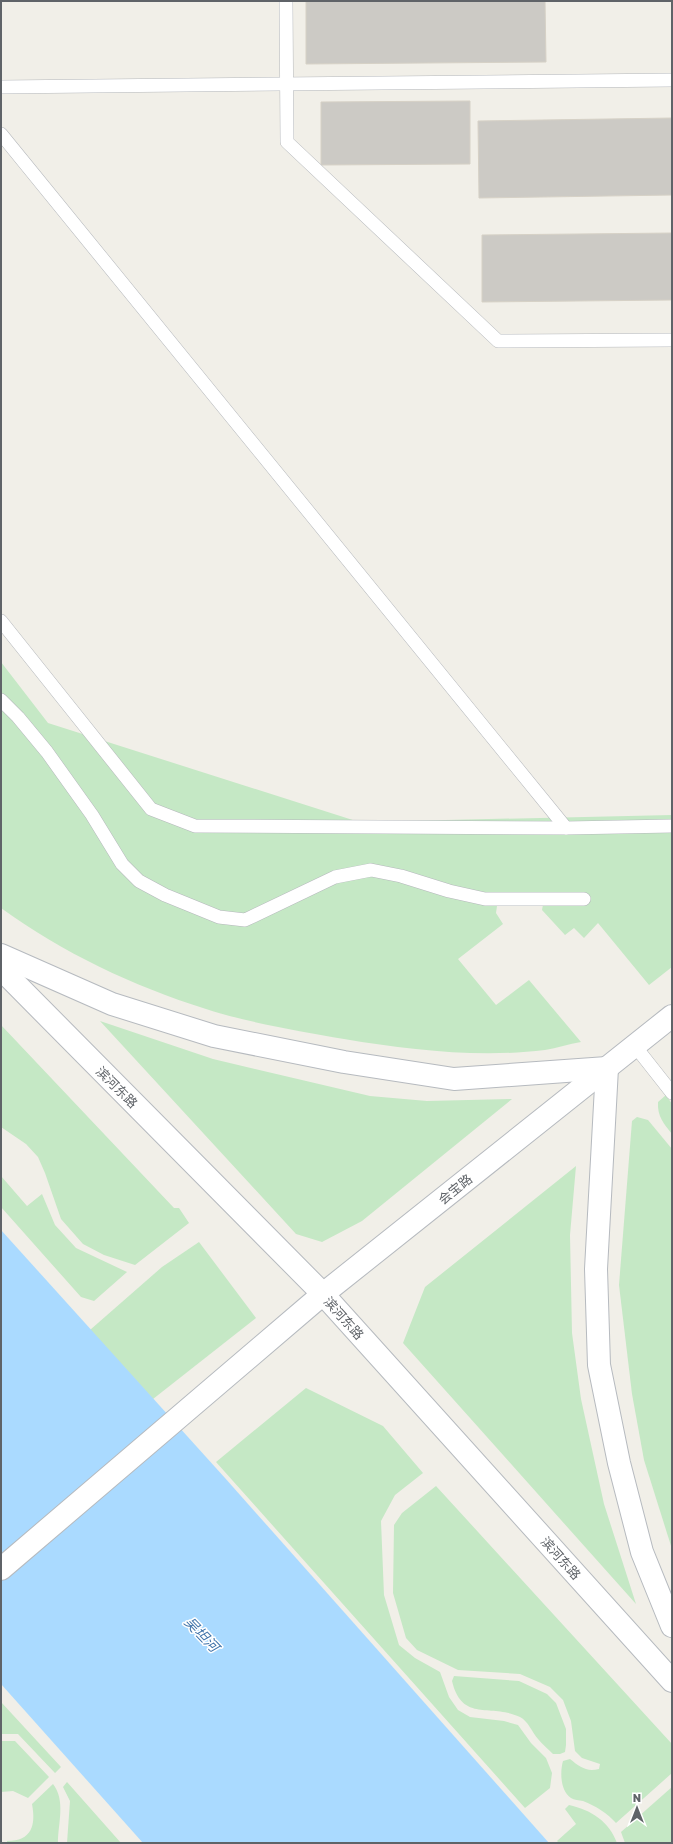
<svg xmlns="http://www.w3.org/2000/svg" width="673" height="1844" font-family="'Golos Text','Noto Sans SC',sans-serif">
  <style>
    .green { fill: #c5e8c5 }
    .water { fill: #aadaff }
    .building { fill: #cccac5; stroke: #d6d1c6 }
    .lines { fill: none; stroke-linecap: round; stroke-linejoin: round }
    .lane-casing { stroke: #b5b8bc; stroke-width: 14 }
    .secondary-casing { stroke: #b6babf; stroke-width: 24 }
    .lane { stroke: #fff; stroke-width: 13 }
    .secondary { stroke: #fff; stroke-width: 22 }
    .labels { text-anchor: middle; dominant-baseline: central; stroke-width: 3; stroke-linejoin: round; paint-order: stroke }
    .street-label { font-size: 13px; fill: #5f6368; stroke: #fff }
    .water-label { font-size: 14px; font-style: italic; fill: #4174aa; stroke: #fff }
  </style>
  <rect width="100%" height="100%" fill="#f1efe8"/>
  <g class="green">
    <path d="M1,662L48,723L359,822L672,815V967L649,985L598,923L584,938L574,928L565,935L542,910L544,899H498L496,913L503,924L458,959L496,1005L529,980L581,1042C569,1044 557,1048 545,1050C479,1058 410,1050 344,1039C300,1031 249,1023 206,1009C133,986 63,953 1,908Z"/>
    <path d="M100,1021L213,1059L370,1096L427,1101L512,1099L362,1221L322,1242L296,1234Z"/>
    <path d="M1,1025L174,1208H179L189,1223L135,1265L104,1255L83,1244L61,1219L45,1173L38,1157L26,1144L1,1127Z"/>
    <path d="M666,1095L672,1104V1134C664,1124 657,1116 658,1102Z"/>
    <path d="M637,1117L648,1120L672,1149V1549L644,1460L632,1394L619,1285L632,1121Z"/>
    <path d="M576,1166L570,1235L572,1333L581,1399L604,1504L636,1604L403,1343L425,1287Z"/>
    <path d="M1,1176L27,1206L42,1194L55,1225L76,1248L127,1272L94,1301L81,1297L1,1207Z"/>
    <path d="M199,1242L256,1318L153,1399L90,1330L162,1267Z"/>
    <path d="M306,1388L383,1426L423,1473L395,1495L381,1521L384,1595L399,1645L415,1658L440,1672L449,1697L458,1710L470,1717L504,1721L518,1725L531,1743L546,1758L552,1773L550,1788L525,1808L216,1462Z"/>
    <path d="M436,1486L672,1744V1773L616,1823C607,1813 596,1806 583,1801C579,1800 574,1800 571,1798C560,1791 560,1771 563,1761L570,1759C580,1767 586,1772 599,1769L600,1764L582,1758L575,1751L571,1721L563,1700L550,1687L520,1674L458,1670L417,1650L406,1638L393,1593L394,1525L402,1513Z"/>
    <path d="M454,1676L519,1681L547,1694L556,1703L566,1729V1745L565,1752L560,1754H553C548,1749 542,1744 538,1739C532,1732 528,1721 520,1717C491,1703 462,1723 452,1681Z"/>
    <path d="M1,1702L61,1767L55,1773L18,1734H1Z"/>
    <path d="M1,1741H15L49,1777L28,1798L13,1791L1,1792Z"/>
    <path d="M67,1782L121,1843H67L70,1801L63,1787Z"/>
    <path d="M53,1784C66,1801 58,1823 58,1843H7V1841C32,1841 36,1825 32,1804Z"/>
    <path d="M672,1787V1843H625L621,1832Z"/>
    <path d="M569,1805C591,1810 609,1821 617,1843H559L557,1841L576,1824L565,1809Z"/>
  </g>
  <path class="water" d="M1,1230L225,1478L549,1843H143L1,1684Z"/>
  <g class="building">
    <path d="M306,1H545L546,62L306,64Z"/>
    <path d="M470,101V164L321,165V102Z"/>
    <path d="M672,118V195L479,198L478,121Z"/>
    <path d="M672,233V300L482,302V235Z"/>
  </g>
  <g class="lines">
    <defs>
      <g id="lane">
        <path d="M286,1L287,142L498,341L672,340"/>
        <path d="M1,87L672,80"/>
        <path d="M1,134L566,828L672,826"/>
        <path d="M1,621L151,809L195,826L566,828"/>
        <path d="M1,700L18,717L47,752L92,815L122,864L139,881L165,895L219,917L245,920L335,877L371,870L401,876L449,891L485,899H584"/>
        <path d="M635,1046L672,1093"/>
      </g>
      <g id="secondary">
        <path d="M1,955L112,1004L214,1036L344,1062L454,1079L607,1068L596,1269L599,1365L619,1463L642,1552L672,1626"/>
        <path d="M1,969L323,1294L672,1681"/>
        <path d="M1,1569L323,1294L672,1016"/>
      </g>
    </defs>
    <use href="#lane" class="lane-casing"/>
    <use href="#secondary" class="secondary-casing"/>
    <use href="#lane" class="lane"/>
    <use href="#secondary" class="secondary"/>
  </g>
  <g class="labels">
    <g class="street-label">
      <text transform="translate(117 1087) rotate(45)">滨河东路</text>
      <text transform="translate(455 1189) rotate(-39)">会宝路</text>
      <text transform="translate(344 1318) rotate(48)">滨河东路</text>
      <text transform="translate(561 1558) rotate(48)">滨河东路</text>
    </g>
    <g class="water-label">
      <text transform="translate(202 1634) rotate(46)">吴坦河</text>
    </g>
  </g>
  <rect width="673" height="1844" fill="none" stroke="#5f6368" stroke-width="4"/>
  <g transform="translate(637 1808)" stroke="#ffffff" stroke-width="3" paint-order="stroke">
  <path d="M0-3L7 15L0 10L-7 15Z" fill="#5f6368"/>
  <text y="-6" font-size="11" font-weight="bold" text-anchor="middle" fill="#5f6368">N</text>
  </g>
</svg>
